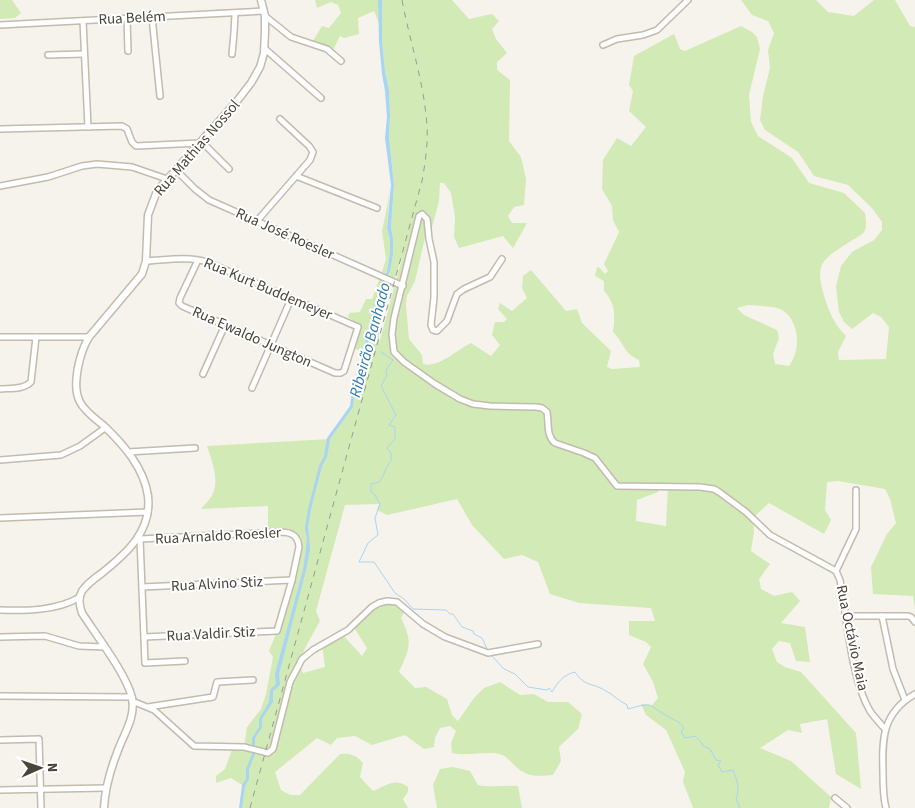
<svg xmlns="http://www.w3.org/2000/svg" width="915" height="808" font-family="'Source Sans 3',sans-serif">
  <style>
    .green { fill: #d2eab5; fill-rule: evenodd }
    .water { fill: #a9d4f2 }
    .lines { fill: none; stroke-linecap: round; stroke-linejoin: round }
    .stream { stroke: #a9d4f2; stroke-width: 1 }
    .minor-casing { stroke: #c2bbae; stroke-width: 8 }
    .tertiary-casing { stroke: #c2bbae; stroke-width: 9 }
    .minor { stroke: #fff; stroke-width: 5 }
    .tertiary { stroke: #fff; stroke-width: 6 }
    .rail { stroke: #9a9a9a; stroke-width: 1; stroke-dasharray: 6 6; stroke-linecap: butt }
    .labels { text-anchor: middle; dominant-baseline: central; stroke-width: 4; stroke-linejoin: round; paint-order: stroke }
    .street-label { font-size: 15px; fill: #4b4439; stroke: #fff }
    .water-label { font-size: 16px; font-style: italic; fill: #2e7ab2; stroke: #fff }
  </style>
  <rect width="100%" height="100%" fill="#f6f3ec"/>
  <g class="green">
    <path d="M0,0H12L21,13L15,18L0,19Z"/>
    <path d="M315,0H378L379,23L374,11L358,18L359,34L344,38L340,36L332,52L311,44L322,26L329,28L341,13L338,5L331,2L317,8Z"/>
    <path d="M382,0H452L469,19L492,14L499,21L492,29L496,39L507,53L497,62V70L510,80L509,141L521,157L526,179L524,205L514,207L508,216L512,223H527L513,248L503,236L459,248L454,237L455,217L451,193L444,183H440L439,201L429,239L427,229L415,281L407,296L406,305L409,339L422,355L423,364C437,369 458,349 471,343L491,356L500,345L492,335L495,322H504L507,319L498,309L500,303L512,311L527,298L522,288L523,276L531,270L566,311L577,309L582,323L611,351L607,367L612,369L640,367L639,360C622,352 625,344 613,332C615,316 616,304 604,291V281L595,276L597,267L600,268L605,274L608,271L604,264L619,232L613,220L612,206L602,189L603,160L617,138L631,146L646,127L629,111L633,91L629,85L634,56L674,34L680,49L685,51L741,26L752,32L757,37L760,49L749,95L751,122L758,136L792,158L809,183L844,193L865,213C866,219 867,227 864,232C861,236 854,239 851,241C821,260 814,263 825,299C830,314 835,325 846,336L838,352L839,360L886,359L889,327L881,317L873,313L852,329L844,322L839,312L836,286L841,266L852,252L874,240L882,230V222L872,208L848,185L814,176L798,152L765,130L760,120L763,96L770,68L768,50L774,33L768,21L752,15L741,0H816L828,12L854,16L874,0H895L910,26L915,27V609L913,596L873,594L871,567L887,534L896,523L890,499L885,489L838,481L827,482L825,510L831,520L824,534L769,503L753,518L754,532L751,551L770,564L759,579L761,589L774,596L792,592L800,601L781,623L805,627L810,662L796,661L790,643L779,641L772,649L777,662L785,667L801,672L856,733L861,789L836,774L827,719L800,724L802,733L788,730L760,748L791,761L831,797L829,808H693L683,782L685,772L666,730L646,715L641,704L652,705L658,698L653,682L643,664L651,647L646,642L629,635V621H655L651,608L579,603L550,594L538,562L522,555L504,559L472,525L457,499L387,515L377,510L379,504L345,505L316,611L320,621L305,648L299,663L303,673L325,667L322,645L342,634L362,656L367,648L353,626L372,607L391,601L406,609L401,618C413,642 410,648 399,672L415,688L426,687L447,699L452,715L458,721L474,698L484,688L500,682L520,695L534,694L548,702H568L582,714L578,729L559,747L561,761L553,775C536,776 528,778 514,765C511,762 506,756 502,755C491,750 465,757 452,753L451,743L456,731L450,726L440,728L435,738L434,747L424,749L405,735L372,745L355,736L337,738L331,745L317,738L275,772L281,790L290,795H300L340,754C350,753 356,755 363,763L360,777L373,791C386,786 395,777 408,787V792L403,799L408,808H240L244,786L231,778L216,783V776L225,769L233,747H244L247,727L261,709L266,694L273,657L269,651L277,631L299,552L294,535L268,532V506L201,509C205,504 210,500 212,495C220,481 212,461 207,446L330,439L353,407L355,391L375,319L379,326V344L403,254L395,278L389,276L393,239L391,227L394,185L389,137L390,115L389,90L385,71L382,41ZM748,305C756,306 776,306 782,310C800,321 801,351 789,366L775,364L773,354L779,338L777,330L744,315L737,308ZM659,487H668L666,526L636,521L637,500L658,492Z"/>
    <path d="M390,185L387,228L390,240V254L386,274L382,272L386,259L382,231L388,202Z"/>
    <path d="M380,278L383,279L363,352L353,348L359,327L358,324L348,317L349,313L360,312L366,299H372Z"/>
    <path d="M453,767L470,771L478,785C491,788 504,785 518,786L522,808H437L433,785L440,769Z"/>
  </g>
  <path class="water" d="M378,0H382V41L385,71L389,90L390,115L389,137L394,185L391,227L393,239V253L390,271L384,285L371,333L355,391L353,407L330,439L327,457L322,466L311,509L308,527L310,549L306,570L279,674L280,685L273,691V702L262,719V727L255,738V754L249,769V779L245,786L242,808H239L242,785L246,779V769L252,754V738L259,727V719L269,702L270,690L276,684L275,674L303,570L306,549L307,539L305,528L308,509L319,466L324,456L327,438L350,406L352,391L368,332L381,285L387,271L390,253V240L387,228L391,185L385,138L387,117L385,91L382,74L379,41Z"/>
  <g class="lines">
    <g class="stream">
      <path d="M381,352L393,360L386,370L387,375L381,386L396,415L389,425L395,427V439L387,448L391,453V461C385,467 385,475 379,482L371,484V492L375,495L380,504L375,518L378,535L368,543L359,562H374L395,593L404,599L413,609L446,610L450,614H453L462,627L473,631L474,634L482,638L488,651"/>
      <path d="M492,656L504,669L515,674L528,687L547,690L549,688L552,692C558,682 563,675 575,672C586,688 592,682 606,691C614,695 619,701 627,705L628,709C656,701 646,705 669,717C676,721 679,721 684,728L681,732L685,738L695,736L702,743L703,746L710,749L716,760L721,761L718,765L722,772L733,770C737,781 740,788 736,799L740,807L738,808"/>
    </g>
    <defs>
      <g id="minor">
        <path d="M265,16L291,37L327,49L341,61"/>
        <path d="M152,17L160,96"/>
        <path d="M127,18L128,51"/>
        <path d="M83,21L88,127"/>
        <path d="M0,25L264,11"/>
        <path d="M603,45L617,39L643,35L657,30L688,0"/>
        <path d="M264,48L321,98"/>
        <path d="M232,54L234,33L235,13"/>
        <path d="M48,55L84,54"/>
        <path d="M0,129L122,126L127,129L132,142L136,146L200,143"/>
        <path d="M202,142L229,169"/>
        <path d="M176,170L195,189L209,200L403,286"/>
        <path d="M296,176L377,208"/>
        <path d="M0,186L48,177L82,166L97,164L132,167L167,179"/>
        <path d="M257,221L310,160L313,152L309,146L280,119"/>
        <path d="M502,259L490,277L464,289L457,294L447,321L437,331L433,330L431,325L434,297V262L429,239L427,219L422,214L419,216L394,318L392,334L394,352L404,362L435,384L460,399L473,404L490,406L536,407L542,408L547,412C549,423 546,436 555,443L584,453L595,458L617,486L700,487L714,489L719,492L746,512L770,535L836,571"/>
        <path d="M146,261C166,260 188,256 207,262L358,327L344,371L341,373H335L182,306L179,303L180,298L198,260"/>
        <path d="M0,337H89"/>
        <path d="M203,374L225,325"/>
        <path d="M252,388L291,299"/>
        <path d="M0,389C10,388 23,390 31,382L36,337"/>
        <path d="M128,452L195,448"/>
        <path d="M0,460L61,455L80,446L105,428"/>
        <path d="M0,518L148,512"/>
        <path d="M137,538L140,539L280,532C291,532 298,535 299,547L292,580L277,631L144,637"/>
        <path d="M140,539L145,663L185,661"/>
        <path d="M836,571L840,580C847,618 851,679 870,711C874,717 880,723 885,729"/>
        <path d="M836,571L856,529V490"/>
        <path d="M142,587L292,580"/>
        <path d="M0,610C25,611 57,611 80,597"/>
        <path d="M846,616H908L911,617L915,622"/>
        <path d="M882,616L893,669L905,700"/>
        <path d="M0,637L45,636L79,646L104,647"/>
        <path d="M0,696L132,697"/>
        <path d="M132,701L154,710L194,746L244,747L268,753L273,749L290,682L302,659L313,650L348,630L372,607L379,603L387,601L397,602L423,624L445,637L488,653L538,644"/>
        <path d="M148,707L213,697L217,682L253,680"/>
        <path d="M0,740L39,739L41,808"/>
        <path d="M0,790L106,788"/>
        <path d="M835,798L847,808"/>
        <path d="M886,808C883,797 883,784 883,773C882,739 882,713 915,694"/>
      </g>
      <path id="tertiary" d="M104,808C105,788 110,771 117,753C123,735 136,718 132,698C127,675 96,635 82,613C79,605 78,598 82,591C87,584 95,578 102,573C127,553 152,531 148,496C144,468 124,445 104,426C96,419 85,412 80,402C71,385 80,352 89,337L142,274L146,261L148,215L157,191L237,101L251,83L260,67L264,53L265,32V16L261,0"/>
    </defs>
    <use href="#minor" class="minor-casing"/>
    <use href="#tertiary" class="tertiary-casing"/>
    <use href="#minor" class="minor"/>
    <use href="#tertiary" class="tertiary"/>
    <path class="rail" d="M250,808L422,181C426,159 429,137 426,115C422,76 409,38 402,0"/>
  </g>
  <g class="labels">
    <g class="street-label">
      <text transform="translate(132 18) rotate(-3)">Rua Belém</text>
      <text transform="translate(197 148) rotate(-49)">Rua Mathias Nossol</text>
      <text transform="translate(285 234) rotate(24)">Rua José Roesler</text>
      <text transform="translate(268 289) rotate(23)">Rua Kurt Buddemeyer</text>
      <text transform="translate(252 337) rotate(24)">Rua Ewaldo Jungton</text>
      <text transform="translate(218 536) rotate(-3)">Rua Arnaldo Roesler</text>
      <text transform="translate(217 584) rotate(-3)">Rua Alvino Stiz</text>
      <text transform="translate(211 634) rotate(-3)">Rua Valdir Stiz</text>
      <text transform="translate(852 638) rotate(78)">Rua Octávio Maia</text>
    </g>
    <g class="water-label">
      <text transform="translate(370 340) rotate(-75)">Ribeirão Banhado</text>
    </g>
  </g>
  <g transform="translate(40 768) rotate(88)" stroke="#ffffff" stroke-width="4" paint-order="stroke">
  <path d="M0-4L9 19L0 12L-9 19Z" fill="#4b4439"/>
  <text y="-8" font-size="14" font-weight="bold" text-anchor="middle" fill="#4b4439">N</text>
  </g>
</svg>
